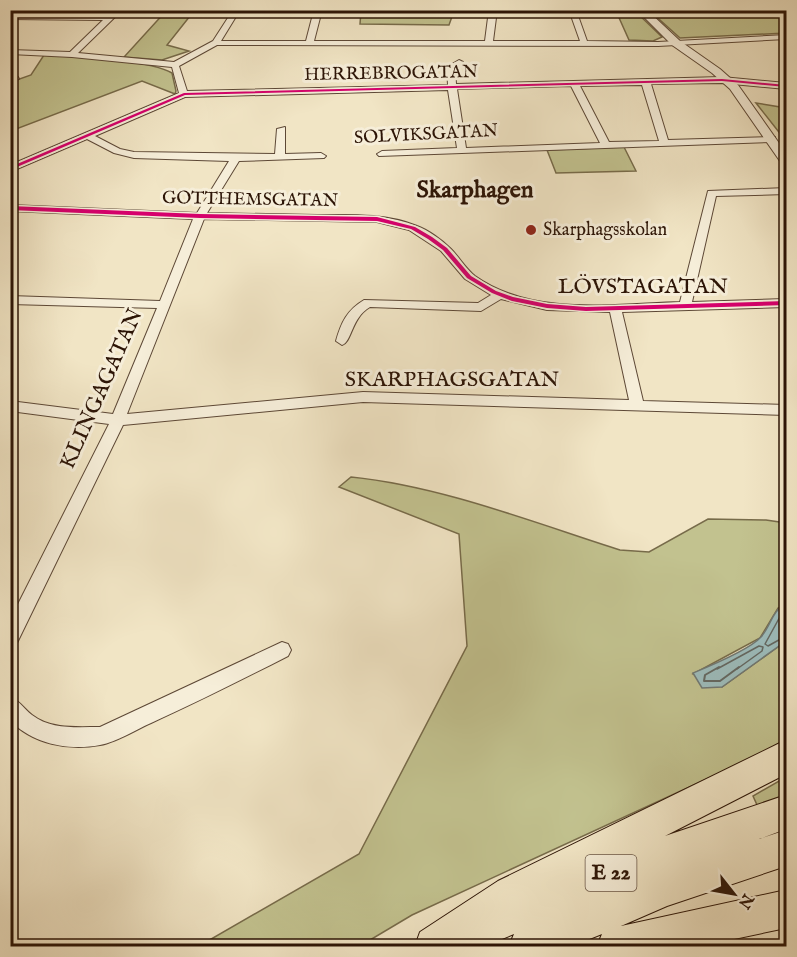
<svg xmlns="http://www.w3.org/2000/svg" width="797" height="957" font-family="'IM FELL English',serif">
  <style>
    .green { fill: #c2c28f; stroke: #776b4a; stroke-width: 1.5 }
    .water { fill: #9dbdbd; stroke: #707974; stroke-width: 1.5 }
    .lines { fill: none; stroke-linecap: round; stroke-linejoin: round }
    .shore-far1 { stroke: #646862; stroke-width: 1.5 }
    .shore { stroke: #646862; stroke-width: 2 }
    .minor-casing { stroke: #5d4836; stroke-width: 2 }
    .tertiary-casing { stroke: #5d4836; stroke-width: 2 }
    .trunk-casing { stroke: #2c1406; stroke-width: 2 }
    .minor { fill: #f6eed9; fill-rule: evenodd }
    .tertiary { fill: #f6eed9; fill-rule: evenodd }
    .trunk { fill: #f1e5c5; fill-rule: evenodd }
    .cycleway-casing { stroke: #f6eed9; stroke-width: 3 }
    .cycleway { fill: #d6006c; fill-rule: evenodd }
    .poi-dot { fill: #8f2418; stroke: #f6eed9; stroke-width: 2 }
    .labels { text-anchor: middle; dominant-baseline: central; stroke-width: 6; stroke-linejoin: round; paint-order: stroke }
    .far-street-label { font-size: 18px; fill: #2c1406; stroke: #f6eed9 }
    .far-poi-label { font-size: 18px; fill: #2c1406; stroke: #f6eed9; text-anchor: start }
    .shield { fill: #f6eed9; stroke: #695545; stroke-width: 1.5 }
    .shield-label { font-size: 21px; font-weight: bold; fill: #2c1406 }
    .street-label { font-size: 22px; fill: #2c1406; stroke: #f6eed9 }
    .far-district-label { font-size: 24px; font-weight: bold; fill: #2c1406; stroke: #f6eed9 }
  </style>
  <rect width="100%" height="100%" fill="#f1e5c5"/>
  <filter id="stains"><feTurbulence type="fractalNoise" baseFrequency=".00333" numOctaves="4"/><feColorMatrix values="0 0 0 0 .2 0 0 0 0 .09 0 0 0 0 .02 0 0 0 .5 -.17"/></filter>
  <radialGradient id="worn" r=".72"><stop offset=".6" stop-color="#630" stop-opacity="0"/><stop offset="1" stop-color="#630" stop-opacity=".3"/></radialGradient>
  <g class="green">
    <path d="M166,11H194L167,45L189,51L162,60L124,57Z"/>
    <path d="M361,11V10L454,11L449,25L360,24Z"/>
    <path d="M616,11H635L662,37L653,41L629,40Z"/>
    <path d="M650,11H786V33L680,38Z"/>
    <path d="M44,55C73,57 148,59 172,73L176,91L175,94L142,81L11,131V82L31,75Z"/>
    <path d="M756,103L786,108V141Z"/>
    <path d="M624,147L636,171L556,173L547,150Z"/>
    <path d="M351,477C441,486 535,523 620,550L649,552L708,519L766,520L786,523V604L778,608L760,638L693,674L722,687L786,641V739L763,753L412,915L360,946H199L359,854L467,646L459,534L339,487Z"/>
    <path d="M786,777V799L758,807L753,796Z"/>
  </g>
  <path class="water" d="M786,604V641L722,687L702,688L693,673C710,666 749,650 761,637C771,626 772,610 786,604Z"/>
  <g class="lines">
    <g class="shore-far1">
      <path d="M786,611L782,613L765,644L768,646L786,636"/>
      <path d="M717,669L759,646L763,647L762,651L737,669"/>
    </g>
    <path class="shore" d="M719,667L705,675L704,681H720L739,667"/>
    <defs>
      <g id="minor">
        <path d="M233,10H240L221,41H306L314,10H322L314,41H485L489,10H497L493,41H580L569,10H576L587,41L658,42L786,35V39L658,46L217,45L179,66L187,91L448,85L447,67L459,60L463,62L455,68L456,84L722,77L786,83V89L722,83L651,84L668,140L775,137V141L772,142L379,156L377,154L382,151L457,148L448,90L185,97L95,136L120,149L134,152L275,154L277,129L285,127V154L321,153L326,156L324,158L239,161L207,213C244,214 281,214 317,215C350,215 385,213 417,226C428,230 442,240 451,249C459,257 466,269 475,276C533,317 613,304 680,302L708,191L786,188V194L716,196L692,302L786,299V307L622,312L643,401L786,405V415L363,402L123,425L16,645L10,647V620L109,424L10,411V401L113,414L157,308L10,304V296L160,301L193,219L10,211V205L197,213L229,161L134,158L114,153L87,139L10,172V165L179,93L172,67L72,57L10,54V50L70,52L103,20L10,19V15L107,16L115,13V17L78,53L174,62L213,41ZM642,85L659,141L609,142L580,86ZM571,86L600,143L466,148L457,89ZM204,219L377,222L409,230L441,251L465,279L491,295L478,303L364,300C347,310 341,323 336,341L342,345C352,342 351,318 370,307L481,311L501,299L547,310L610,312L629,400L363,392L127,414Z"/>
        <path d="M10,76L18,77L19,79L10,81Z"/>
        <path d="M282,642L288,644L291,650L288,656C243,679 197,702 151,723C135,730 117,742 100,745C69,751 32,744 10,720V697C20,701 24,709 32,715C51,730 78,727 100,727Z"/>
      </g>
      <path id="tertiary" d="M637,10H647L680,41L720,69L738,85L786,153V165L782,164L730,89L712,73L672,45Z"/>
      <path id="trunk" d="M786,740V774L665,836L786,795V829L759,839L786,830V866L667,906L621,926L786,890V928L701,946H597L602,934L572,946H509L514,934L485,946H415L420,932L498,881Z"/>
    </defs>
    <use href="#minor" class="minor-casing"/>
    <use href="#tertiary" class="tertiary-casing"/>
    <use href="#trunk" class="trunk-casing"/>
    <use href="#minor" class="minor"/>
    <use href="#tertiary" class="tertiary"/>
    <use href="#trunk" class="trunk"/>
    <defs>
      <g id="cycleway">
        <path d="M722,79L786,85V87L722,81L185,95L10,170V167L184,93Z"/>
        <path d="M10,206L200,214L377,217L415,227L432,237L447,248L471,276L496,291L513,297L547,304L586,307L786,301V305L586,311L547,308L512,301L492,293L467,278L443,250L428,239L411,229L377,221L200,218L10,210Z"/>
      </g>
    </defs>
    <use href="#cycleway" class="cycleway-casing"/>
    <use href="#cycleway" class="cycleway"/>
  </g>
  <circle class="poi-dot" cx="531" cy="230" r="6"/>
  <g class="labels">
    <g class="far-street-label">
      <text transform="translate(391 74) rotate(-1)">HERREBROGATAN</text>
      <text transform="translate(426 135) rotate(-3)">SOLVIKSGATAN</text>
      <text transform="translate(250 200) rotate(1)">GOTTHEMSGATAN</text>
    </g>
    <g class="far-poi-label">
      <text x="543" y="230">Skarphagsskolan</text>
    </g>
    <rect class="shield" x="585.5" y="855" width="51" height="36" rx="4.5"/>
    <g class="shield-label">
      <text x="611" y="873">E 22</text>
    </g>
    <g class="street-label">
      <text x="643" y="287">LÖVSTAGATAN</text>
      <text x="452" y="380">SKARPHAGSGATAN</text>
      <text transform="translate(102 389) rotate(-66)">KLINGAGATAN</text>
    </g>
    <g class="far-district-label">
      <text x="475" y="190">Skarphagen</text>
    </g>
  </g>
  <rect width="797" height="957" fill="none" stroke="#f1e5c5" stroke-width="36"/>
  <rect x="12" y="12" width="773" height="933" fill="none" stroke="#2c1406" stroke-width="3"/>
  <rect x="18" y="18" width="761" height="921" fill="none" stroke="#2c1406" stroke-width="1.5"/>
  <g transform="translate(734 894) rotate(121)" stroke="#f6eed9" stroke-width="4.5" paint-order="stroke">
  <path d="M0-4.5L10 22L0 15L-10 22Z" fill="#2c1406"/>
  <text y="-9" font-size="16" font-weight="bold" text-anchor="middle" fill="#2c1406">N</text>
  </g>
  <rect width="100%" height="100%" filter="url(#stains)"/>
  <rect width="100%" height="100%" fill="url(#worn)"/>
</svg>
